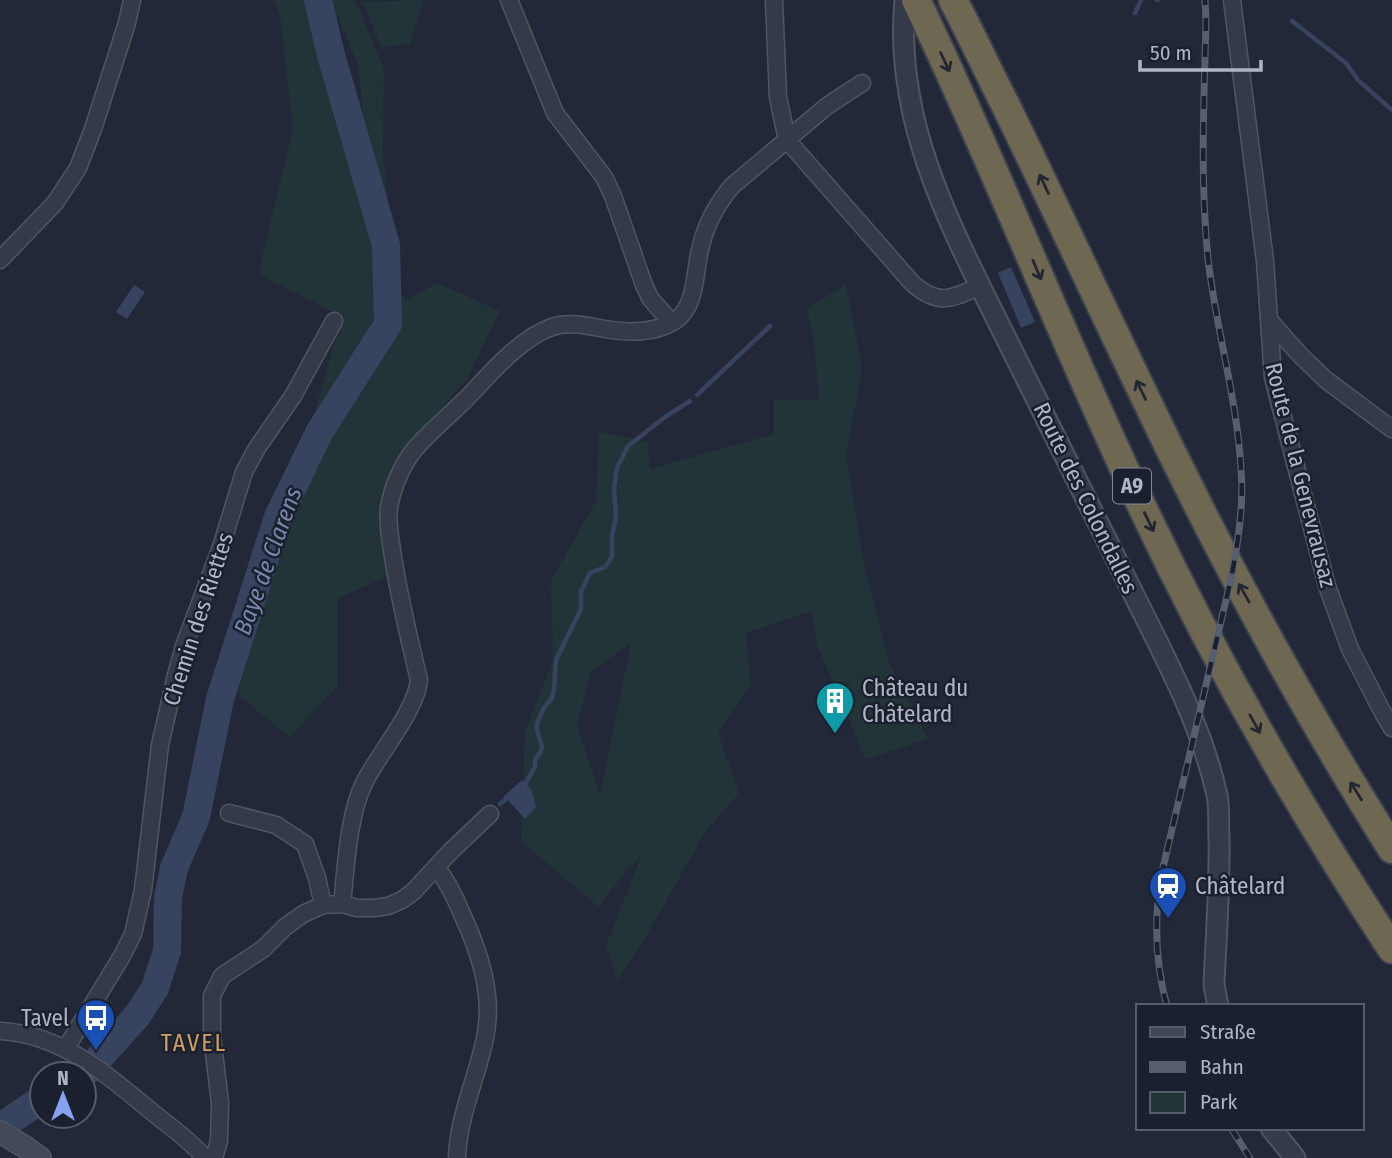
<svg xmlns="http://www.w3.org/2000/svg" width="1392" height="1158" font-family="'Fira Sans Condensed',sans-serif">
  <style>
    .green { fill: #233439; fill-rule: evenodd }
    .water { fill: #384360 }
    .lines { fill: none; stroke-linecap: round; stroke-linejoin: round }
    .stream { stroke: #384360; stroke-width: 4.5 }
    .river { stroke: #384360; stroke-width: 28 }
    .minor-casing { stroke: #505563; stroke-width: 19 }
    .tertiary-casing { stroke: #505563; stroke-width: 23 }
    .secondary-casing { stroke: #505563; stroke-width: 24 }
    .motorway-casing { stroke: #3d4250; stroke-width: 32 }
    .minor { stroke: #353a48; stroke-width: 16 }
    .tertiary { stroke: #353a48; stroke-width: 19 }
    .secondary { stroke: #43495b; stroke-width: 21 }
    .motorway { stroke: #6e6752; stroke-width: 28 }
    .rail-casing { stroke: #575e6f; stroke-width: 7 }
    .rail { stroke: #1a202d; stroke-width: 4.5; stroke-dasharray: 13; stroke-linecap: butt }
    .oneway { stroke: #222731 }
    .labels { text-anchor: middle; dominant-baseline: central; stroke-width: 5; stroke-linejoin: round; paint-order: stroke }
    .shield { fill: #1a202d; stroke: #838897; stroke-width: 2 }
    .shield-label { font-size: 21px; font-weight: bold; fill: #b0b5c5 }
    .street-label { font-size: 23px; fill: #b0b5c5; stroke: #1a202d }
    .poi-label { font-size: 23px; fill: #b0b5c5; stroke: #1a202d; text-anchor: start }
    .water-label { font-size: 24px; font-style: italic; fill: #7988ac; stroke: #1a202d }
    .neighbourhood-label { font-size: 24px; letter-spacing: 2px; fill: #cf9e60; stroke: #1a202d }
  </style>
  <rect width="100%" height="100%" fill="#222838"/>
  <g class="green">
    <path d="M273,0H330V27L344,136L378,263L406,301L437,283L500,311L467,379L398,456L387,530L392,574L337,599V687L289,737L240,696L236,630L280,536L342,316L258,274L293,129L280,14Z"/>
    <path d="M331,0H355L384,69L383,154L390,220L365,148L359,67Z"/>
    <path d="M423,0L410,44L381,47L363,2Z"/>
    <path d="M846,284L862,368L846,455L862,555L889,662L928,739L865,760L845,708L817,646L812,611L746,633L751,685L718,733L739,793L706,831L640,947L617,980L606,945L641,857L623,874L599,907L521,841L525,731L553,661L551,581L596,501L599,432L648,442L650,469L774,434V400H819L814,340L807,309ZM631,643L600,794L577,725L591,671Z"/>
  </g>
  <g class="water">
    <path d="M1011,267L1035,322L1021,328L998,273Z"/>
    <path d="M134,285L145,292L127,319L116,312Z"/>
    <path d="M522,780L532,791L536,807L525,819L504,796Z"/>
  </g>
  <g class="lines">
    <g class="stream">
      <path d="M1157,0H1158"/>
      <path d="M1135,13L1141,0"/>
      <path d="M1292,21L1346,63L1358,80L1392,110"/>
      <path d="M697,395L770,326"/>
      <path d="M524,786L535,767V760L541,751L542,747L537,730V723L544,708L552,698L554,690L556,660L581,609V592L590,573L605,567L612,557V536L616,517L614,488L617,468L628,446L665,417L690,401"/>
      <path d="M500,804L511,795"/>
    </g>
    <g class="river">
      <path d="M81,1074L88,1070L137,1016L155,988L167,951L168,898L174,868L196,817L220,699L278,517L320,431L388,324L386,245L331,55L318,0"/>
      <path d="M0,1127L42,1099"/>
    </g>
    <defs>
      <g id="minor">
        <path d="M509,0L555,113L604,177L613,196L644,285L650,298L671,322"/>
        <path d="M774,0L778,97L787,140L913,284C939,306 951,299 980,286"/>
        <path d="M1232,0L1265,261L1273,378L1327,586L1350,649L1383,713L1392,728"/>
        <path d="M0,260L55,203L78,168L93,129L127,23L132,0"/>
        <path d="M1270,321L1300,355L1326,380L1392,429"/>
        <path d="M229,813L276,825L305,844L317,878L323,905"/>
        <path d="M436,867C448,882 455,897 462,914C480,953 494,995 485,1038C477,1078 458,1117 457,1158"/>
        <path d="M342,904C346,868 348,816 364,783C379,753 416,711 419,680C409,637 398,594 392,550C390,537 387,521 389,508C392,488 402,465 414,450C430,431 450,415 467,398C490,374 520,338 552,327C569,321 588,326 605,329C629,333 655,334 676,320C698,304 694,269 701,246C706,224 717,204 732,186L827,106L862,83"/>
        <path d="M0,1031C61,1034 106,1074 151,1111C169,1126 190,1140 205,1158"/>
        <path d="M66,1048L122,956L133,934L143,890L160,745L176,675L184,646L222,544L244,472L257,448L293,396L334,321"/>
        <path d="M214,1158L219,1141L220,1103L212,1036V996L222,976L263,949L285,927L303,914L323,905L342,904L357,908H374L388,906L402,900L413,892L450,852L490,814"/>
      </g>
      <g id="tertiary">
        <path d="M905,0C894,115 945,216 995,316C1039,404 1083,493 1127,581C1161,650 1200,719 1217,795C1220,809 1218,824 1219,837C1220,887 1216,936 1214,985L1218,1006"/>
        <path d="M1271,1128L1295,1158"/>
      </g>
      <path id="secondary" d="M0,1132L25,1147L40,1158"/>
      <g id="motorway">
        <path d="M916,0C995,164 1060,334 1138,498C1211,654 1297,805 1392,949"/>
        <path d="M953,0C971,34 987,69 1005,104C1052,200 1097,298 1144,395C1218,551 1300,703 1392,849"/>
      </g>
    </defs>
    <use href="#minor" class="minor-casing"/>
    <use href="#tertiary" class="tertiary-casing"/>
    <use href="#secondary" class="secondary-casing"/>
    <use href="#motorway" class="motorway-casing"/>
    <use href="#minor" class="minor"/>
    <use href="#tertiary" class="tertiary"/>
    <use href="#secondary" class="secondary"/>
    <use href="#motorway" class="motorway"/>
    <defs>
      <g id="rail">
        <path d="M1167,1006C1155,963 1154,920 1161,876L1231,579C1238,542 1244,506 1241,469C1237,398 1216,329 1208,259C1200,180 1204,100 1206,21L1205,0"/>
        <path d="M1231,1128L1250,1158"/>
      </g>
    </defs>
    <use href="#rail" class="rail-casing"/>
    <use href="#rail" class="rail"/>
  </g>
  <defs><path id="oneway-shaft" d="M-6 0H5M1.5-3L5.5 0L1.5 3" fill="none" stroke-width="1.6" stroke-linecap="round" stroke-linejoin="round" transform="scale(1.75)"/></defs>
  <g class="oneway">
    <use href="#oneway-shaft" transform="translate(945 62) rotate(65)"/>
    <use href="#oneway-shaft" transform="translate(1044 184) rotate(-115)"/>
    <use href="#oneway-shaft" transform="translate(1037 270) rotate(67)"/>
    <use href="#oneway-shaft" transform="translate(1141 390) rotate(-116)"/>
    <use href="#oneway-shaft" transform="translate(1149 522) rotate(64)"/>
    <use href="#oneway-shaft" transform="translate(1244 593) rotate(-119)"/>
    <use href="#oneway-shaft" transform="translate(1255 724) rotate(61)"/>
    <use href="#oneway-shaft" transform="translate(1356 791) rotate(-122)"/>
  </g>
  <defs>
    <symbol id="building-pin" viewBox="-11 -11 22 30"><path d="M0 17L-7.5 6A9.5 9.5 0 1 1 7.5 6Z" fill="#0f9aa8" stroke="#1a202d"/><path d="M-4-6H4V6H1V3H-1V6H-4ZM-2.5-4.3h1.7v1.8h-1.7ZM.8-4.3h1.7v1.8H.8ZM-2.5-1h1.7V.8h-1.7ZM.8-1h1.7V.8H.8Z" fill="#fff"/></symbol>
    <symbol id="station-pin" viewBox="-11 -11 22 30"><path d="M0 17L-7.5 6A9.5 9.5 0 1 1 7.5 6Z" fill="#1a4fb4" stroke="#1a202d"/><path d="M-3-6H3Q5-6 5-4V2Q5 4 3 4L4.5 6H3L1.5 4h-3L-3 6H-4.5L-3 4Q-5 4-5 2V-4Q-5-6-3-6ZM-3.5-4v3h7v-3ZM-3.5 1v1.5H-2V1ZM2 1v1.5H3.5V1Z" fill="#fff"/></symbol>
    <symbol id="bus-pin" viewBox="-11 -11 22 30"><path d="M0 17L-7.5 6A9.5 9.5 0 1 1 7.5 6Z" fill="#1a4fb4" stroke="#1a202d"/><path d="M-5-6H5V4H4V6H2V4H-2V6H-4V4H-5ZM-3.5-4V0h7V-4ZM-3.5 1.2v1.5H-2V1.2ZM2 1.2v1.5H3.5V1.2Z" fill="#fff"/></symbol>
  </defs>
  <g fill-rule="evenodd">
    <use href="#building-pin" x="813" y="679" width="44" height="60"/>
    <use href="#station-pin" x="1146" y="864" width="44" height="60"/>
    <use href="#bus-pin" x="74" y="996" width="44" height="60"/>
  </g>
  <g class="labels">
    <rect class="shield" x="1113" y="468.5" width="38" height="35" rx="5"/>
    <g class="shield-label">
      <text x="1132" y="486">A9</text>
    </g>
    <g class="street-label">
      <text transform="translate(1301 475) rotate(76)">Route de la Genevrausaz</text>
      <text transform="translate(1086 498) rotate(64)">Route des Colondalles</text>
      <text transform="translate(198 619) rotate(-72)">Chemin des Riettes</text>
    </g>
    <g class="poi-label">
      <text x="862" y="688">Château du<tspan x="862" dy="26">Châtelard</tspan></text>
      <text x="1195" y="886">Châtelard</text>
      <text x="69" y="1018" text-anchor="end">Tavel</text>
    </g>
    <g class="water-label">
      <text transform="translate(268 561) rotate(-70)">Baye de Clarens</text>
    </g>
    <g class="neighbourhood-label">
      <text x="194" y="1043">TAVEL</text>
    </g>
  </g>
  <rect x="1136" y="1004" width="228" height="126" fill="#1a202d" stroke="#565c6a" stroke-width="2"/>
  <rect x="1150" y="1027" width="35" height="10" fill="#43495b" stroke="#565c6a" stroke-width="2"/>
  <text x="1200" y="1039" font-size="21" fill="#b0b5c5">Straße</text>
  <rect x="1150" y="1062" width="35" height="10" fill="#575e6f" stroke="#565c6a" stroke-width="2"/>
  <text x="1200" y="1074" font-size="21" fill="#b0b5c5">Bahn</text>
  <rect x="1150" y="1092" width="35" height="21" fill="#233439" stroke="#565c6a" stroke-width="2"/>
  <text x="1200" y="1109" font-size="21" fill="#b0b5c5">Park</text>
  <g transform="translate(63 1095)"><circle r="33" fill="#1a202d" stroke="#565c6a" stroke-width="2"/>
  <path d="M0-5L12 26L0 18L-12 26Z" fill="#86a2f3"/>
  <text y="-10" font-size="19" font-weight="bold" text-anchor="middle" fill="#b0b5c5">N</text>
  </g>
  <path d="M1140 60v10h121v-10" fill="none" stroke="#b0b5c5" stroke-width="3.5"/>
  <text x="1150" y="60" font-size="21" fill="#b0b5c5" stroke="#1a202d" stroke-width="5" paint-order="stroke">50 m</text>
</svg>
